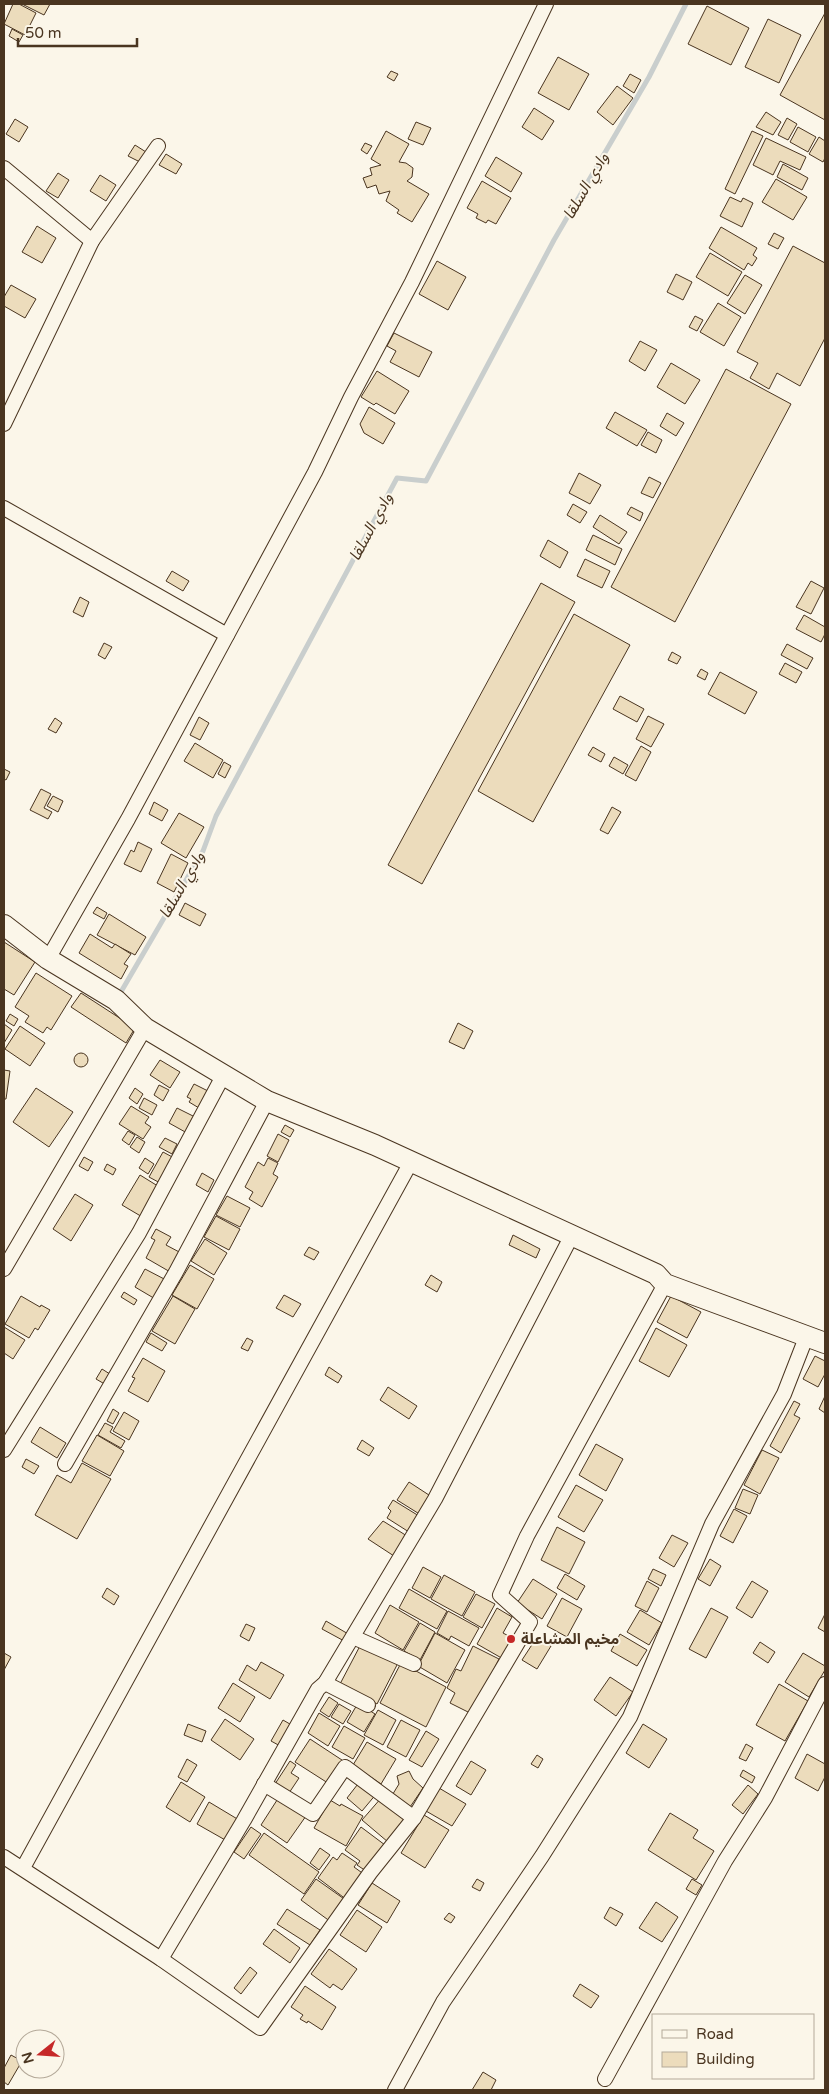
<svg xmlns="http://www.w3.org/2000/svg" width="829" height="2094" font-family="'Varela Round','Noto Sans Arabic',sans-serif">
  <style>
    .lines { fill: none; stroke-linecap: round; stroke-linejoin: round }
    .stream { stroke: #c9cecd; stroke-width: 5 }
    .building { fill: #ecdcbc; stroke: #4a3520 }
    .street-casing { stroke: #4a3520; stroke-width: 16 }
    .secondary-casing { stroke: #4a3520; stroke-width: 22 }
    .street { stroke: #fbf6e9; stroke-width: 14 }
    .secondary { stroke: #fbf6e9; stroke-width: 20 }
    .poi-dot { fill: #c62828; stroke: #fbf6e9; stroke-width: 2 }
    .labels { text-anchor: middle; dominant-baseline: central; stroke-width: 4; stroke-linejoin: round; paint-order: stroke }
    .poi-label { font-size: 15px; font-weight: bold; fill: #4a3520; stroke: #fbf6e9; text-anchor: start }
    .water-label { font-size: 16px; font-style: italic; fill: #4a3520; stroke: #fbf6e9 }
  </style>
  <rect width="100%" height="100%" fill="#fbf6e9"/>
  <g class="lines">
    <path class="stream" d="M118,997L203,851L216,816L397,478L426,481L554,240L649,77L686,4"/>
  </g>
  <g class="building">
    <path d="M13,4H19L36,13L25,35L4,24Z"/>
    <path d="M22,4H50L44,15Z"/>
    <path d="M707,6L749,28L731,65L688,44Z"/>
    <path d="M825,13V120L780,95Z"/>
    <path d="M768,19L801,35L779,83L745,67Z"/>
    <path d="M12,29L23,35L19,42L9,36Z"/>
    <path d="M558,57L589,74L569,110L538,93Z"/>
    <path d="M391,71L398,74L394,81L387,77Z"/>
    <path d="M630,74L641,80L634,93L623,86Z"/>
    <path d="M617,86L633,98L613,125L597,112Z"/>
    <path d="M534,108L554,121L542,140L522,127Z"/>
    <path d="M766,112L781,122L773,135L756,127Z"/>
    <path d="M787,118L797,124L788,140L778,135Z"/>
    <path d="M15,119L28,127L19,142L6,134Z"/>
    <path d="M416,122L431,128L423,145L408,139Z"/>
    <path d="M798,127L816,137L808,152L790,142Z"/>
    <path d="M386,131L409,144L399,162L406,163L413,168L412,177L407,181L429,194L412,222L397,213L399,210L386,201L390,191L379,194L376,185L367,188L363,178L372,175L370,168L381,165L371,159Z"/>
    <path d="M752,131L763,136L735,194L725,189Z"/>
    <path d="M819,137L825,141V158L823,162L809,154Z"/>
    <path d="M766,138L806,157L800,170L780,161L773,175L753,165Z"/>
    <path d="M365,143L372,146L367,154L361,150Z"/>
    <path d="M135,145L146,152L140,162L128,156Z"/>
    <path d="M166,154L182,164L176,174L159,165Z"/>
    <path d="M496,157L522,173L511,192L485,176Z"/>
    <path d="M783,164L808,178L802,190L777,177Z"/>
    <path d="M58,173L69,180L58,198L46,191Z"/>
    <path d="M100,175L116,185L106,201L90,191Z"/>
    <path d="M776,179L807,197L793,220L762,202Z"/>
    <path d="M482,181L511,198L496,224L488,220L486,223L476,218L478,214L467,208Z"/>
    <path d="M730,197L741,202L743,198L753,203L742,227L720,216Z"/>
    <path d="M37,226L56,238L42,263L22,252Z"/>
    <path d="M721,227L757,248L753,255L757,258L752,266L748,263L744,270L709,248Z"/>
    <path d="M774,233L784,238L778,249L768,244Z"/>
    <path d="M793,246L825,263V338L800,386L777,373L769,389L750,378L758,363L737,352Z"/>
    <path d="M710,253L742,272L728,296L696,277Z"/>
    <path d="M437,261L466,277L448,310L419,294Z"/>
    <path d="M676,274L692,282L683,300L667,292Z"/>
    <path d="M745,275L762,285L745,314L727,303Z"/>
    <path d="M11,285L36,299L25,318L4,306V297Z"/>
    <path d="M718,303L741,317L724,346L700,332Z"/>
    <path d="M695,316L703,320L697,331L689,327Z"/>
    <path d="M394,333L432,352L419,377L390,362L396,351L387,346Z"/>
    <path d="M640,341L657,350L645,371L629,361Z"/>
    <path d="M671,363L700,380L685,404L657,387Z"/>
    <path d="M726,369L791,404L675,622L611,587Z"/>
    <path d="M377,371L409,391L395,414L376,403L374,405L361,397Z"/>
    <path d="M369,407L395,423L383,444L364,433L360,424Z"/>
    <path d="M615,412L647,430L637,446L606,428Z"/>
    <path d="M667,413L684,423L676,436L660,426Z"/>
    <path d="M648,432L662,440L656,453L641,445Z"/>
    <path d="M579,473L601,485L590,504L569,493Z"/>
    <path d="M649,477L661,483L653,498L641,493Z"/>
    <path d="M573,504L587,512L580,523L567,515Z"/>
    <path d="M631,507L643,513L640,521L627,514Z"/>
    <path d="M600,515L627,532L619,544L593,527Z"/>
    <path d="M593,535L622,549L615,565L586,550Z"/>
    <path d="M548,540L568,552L560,568L540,556Z"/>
    <path d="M585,559L610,571L602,588L577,576Z"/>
    <path d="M172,571L189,581L183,591L166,581Z"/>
    <path d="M811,581L824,588L811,614L796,607Z"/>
    <path d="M541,583L575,602L422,884L388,865Z"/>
    <path d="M80,597L89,602L83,617L73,612Z"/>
    <path d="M574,614L630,645L533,822L478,791Z"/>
    <path d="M804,615L825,627V634L821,642L796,629Z"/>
    <path d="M104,643L112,647L105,659L98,655Z"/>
    <path d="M787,644L813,658L807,669L781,655Z"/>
    <path d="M672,652L681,657L677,664L668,660Z"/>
    <path d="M785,663L802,672L796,683L779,674Z"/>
    <path d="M701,669L708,673L705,680L697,676Z"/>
    <path d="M720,672L757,692L745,714L708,694Z"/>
    <path d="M620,696L644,709L637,722L613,709Z"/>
    <path d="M648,716L664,724L651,747L636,739Z"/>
    <path d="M199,717L209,723L200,740L190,735Z"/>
    <path d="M55,718L62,723L56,733L48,729Z"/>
    <path d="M195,743L223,760L213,778L184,761Z"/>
    <path d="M641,746L651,752L636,781L625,775Z"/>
    <path d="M593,747L605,754L601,762L588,755Z"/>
    <path d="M614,757L628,765L623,774L609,766Z"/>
    <path d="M224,762L231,766L225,778L218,774Z"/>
    <path d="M4,769L10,772L6,780L4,779Z"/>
    <path d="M41,789L51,794L44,808L52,812L48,819L30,810Z"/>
    <path d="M53,796L63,801L58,812L47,806Z"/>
    <path d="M154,802L168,810L162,821L149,814Z"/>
    <path d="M612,807L621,812L608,834L600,830Z"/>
    <path d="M179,813L204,827L186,858L161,843Z"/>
    <path d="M138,842L152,849L141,872L124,864L131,850L134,852Z"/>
    <path d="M171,854L188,863L174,892L157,883Z"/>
    <path d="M185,903L206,914L200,926L179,915Z"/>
    <path d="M97,907L107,913L104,919L93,913Z"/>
    <path d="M109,914L146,937L135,955L97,935Z"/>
    <path d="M90,934L112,948L115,944L131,954L124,964L128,966L121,979L79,953Z"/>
    <path d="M4,942L35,962L14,995L4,989Z"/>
    <path d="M36,973L72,996L51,1030L47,1027L43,1033L25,1022L29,1016L15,1007Z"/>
    <path d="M81,993L135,1028L126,1043L71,1007Z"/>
    <path d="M10,1014L18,1019L14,1026L6,1021Z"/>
    <path d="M458,1023L473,1031L464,1049L449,1042Z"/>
    <path d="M4,1024L12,1030L4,1043Z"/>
    <path d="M20,1026L45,1043L30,1066L5,1049Z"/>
    <circle cx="81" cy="1060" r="7"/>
    <path d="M160,1060L180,1072L170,1088L150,1075Z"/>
    <path d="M4,1070L10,1071L6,1099H4Z"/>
    <path d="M194,1084L208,1091L199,1108L189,1102L191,1099L187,1097Z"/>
    <path d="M159,1085L169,1090L163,1101L154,1095Z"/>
    <path d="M36,1088L73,1112L49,1147L13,1122Z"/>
    <path d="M135,1088L143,1094L137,1104L129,1098Z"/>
    <path d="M144,1098L157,1105L152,1115L139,1108Z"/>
    <path d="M131,1106L149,1117L145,1123L151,1127L143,1139L119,1124Z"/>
    <path d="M177,1108L195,1117L187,1133L169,1123Z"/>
    <path d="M285,1125L294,1130L290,1137L281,1132Z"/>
    <path d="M128,1131L135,1135L129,1145L122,1140Z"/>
    <path d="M278,1134L289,1140L278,1162L267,1156Z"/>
    <path d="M137,1137L145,1142L139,1153L130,1147Z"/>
    <path d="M165,1138L177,1144L172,1154L159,1147Z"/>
    <path d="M163,1152L176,1159L162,1184L149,1177Z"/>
    <path d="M84,1157L93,1162L88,1171L79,1166Z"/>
    <path d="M145,1158L154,1164L148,1174L139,1168Z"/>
    <path d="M268,1158L278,1163L273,1174L278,1177L262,1207L249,1199L253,1192L245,1187L258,1162L264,1166Z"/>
    <path d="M107,1164L116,1169L113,1175L104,1170Z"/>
    <path d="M202,1173L214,1180L208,1192L196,1185Z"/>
    <path d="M140,1175L161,1188L144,1218L122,1205Z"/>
    <path d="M75,1194L93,1205L71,1241L53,1229Z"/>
    <path d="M227,1196L250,1208L240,1227L216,1215Z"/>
    <path d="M216,1216L240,1229L229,1250L204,1237Z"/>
    <path d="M156,1229L171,1237L166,1245L183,1254L172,1273L146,1258L155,1240L151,1238Z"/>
    <path d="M513,1235L540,1249L536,1258L509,1245Z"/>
    <path d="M205,1239L227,1253L214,1275L191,1261Z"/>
    <path d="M309,1247L319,1252L314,1260L304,1255Z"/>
    <path d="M190,1265L214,1279L197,1309L172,1295Z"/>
    <path d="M145,1269L168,1281L157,1300L135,1287Z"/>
    <path d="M431,1275L442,1282L437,1292L425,1285Z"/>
    <path d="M124,1292L137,1300L134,1305L121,1297Z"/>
    <path d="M284,1295L301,1304L293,1317L276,1308Z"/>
    <path d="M21,1296L40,1307L41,1305L50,1310L38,1330L35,1328L29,1338L5,1324Z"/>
    <path d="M173,1296L195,1309L175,1344L152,1331Z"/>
    <path d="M671,1296L701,1312L687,1338L657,1322Z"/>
    <path d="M4,1327L25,1340L13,1359L4,1353Z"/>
    <path d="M656,1328L687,1345L669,1377L639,1361Z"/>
    <path d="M151,1333L167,1343L162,1351L146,1342Z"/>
    <path d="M247,1338L253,1341L248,1351L241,1348Z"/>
    <path d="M815,1356L825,1361V1374L818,1387L803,1379Z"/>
    <path d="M143,1358L165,1371L148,1402L128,1391L135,1378L132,1377Z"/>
    <path d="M329,1367L342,1376L338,1383L325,1375Z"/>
    <path d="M102,1369L113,1376L108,1386L96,1379Z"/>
    <path d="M388,1387L417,1406L409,1419L380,1400Z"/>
    <path d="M825,1396V1413L819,1409Z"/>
    <path d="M794,1401L800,1404L794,1415L800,1418L781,1453L770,1446Z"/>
    <path d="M113,1409L119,1413L113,1424L107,1421Z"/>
    <path d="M124,1412L139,1421L129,1440L113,1431Z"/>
    <path d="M105,1423L113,1427L110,1432L125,1441L121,1448L98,1435Z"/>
    <path d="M40,1427L66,1443L57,1458L31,1442Z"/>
    <path d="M97,1435L124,1451L110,1476L82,1461Z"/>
    <path d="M362,1440L374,1448L369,1456L357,1449Z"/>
    <path d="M596,1444L623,1459L606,1491L579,1475Z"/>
    <path d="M762,1450L779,1458L760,1494L744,1485Z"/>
    <path d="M26,1459L39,1466L34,1474L22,1467Z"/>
    <path d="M82,1463L111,1479L77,1539L35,1515L57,1475L71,1483Z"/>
    <path d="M409,1482L432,1497L421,1515L397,1500Z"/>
    <path d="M576,1485L603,1500L584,1532L558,1517Z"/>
    <path d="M743,1489L758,1495L750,1514L735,1508Z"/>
    <path d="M393,1500L419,1516L409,1532L387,1518L391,1511L388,1508Z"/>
    <path d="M734,1509L747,1516L733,1543L720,1536Z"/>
    <path d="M383,1521L407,1536L394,1556L368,1539Z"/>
    <path d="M557,1527L585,1542L569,1574L541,1560Z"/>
    <path d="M672,1535L688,1543L674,1567L659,1558Z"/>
    <path d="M710,1559L721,1566L710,1586L698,1579Z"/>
    <path d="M423,1567L441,1577L430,1598L412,1588Z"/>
    <path d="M653,1569L666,1575L661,1586L648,1579Z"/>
    <path d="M565,1574L585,1586L577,1600L557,1588Z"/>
    <path d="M444,1575L475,1592L462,1616L431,1599Z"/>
    <path d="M533,1579L557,1594L542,1619L517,1603Z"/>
    <path d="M647,1581L659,1588L647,1612L635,1606Z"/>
    <path d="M752,1581L768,1591L752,1618L736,1608Z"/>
    <path d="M107,1588L119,1596L114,1605L102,1597Z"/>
    <path d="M409,1589L447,1611L437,1629L399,1608Z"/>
    <path d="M476,1594L495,1604L482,1628L463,1617Z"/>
    <path d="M562,1598L582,1609L567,1637L547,1626Z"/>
    <path d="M390,1605L419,1622L403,1650L375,1633Z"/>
    <path d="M497,1608L512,1617L503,1633L516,1640L505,1660L477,1644Z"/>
    <path d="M711,1608L728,1617L706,1658L689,1649Z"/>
    <path d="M640,1610L662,1623L649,1645L627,1632Z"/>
    <path d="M448,1611L479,1628L469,1646L451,1636L449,1640L437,1633Z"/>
    <path d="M825,1614V1632L818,1628Z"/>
    <path d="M326,1621L350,1635L346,1642L322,1629Z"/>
    <path d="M420,1623L435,1632L420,1660L404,1651Z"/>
    <path d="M246,1624L255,1628L249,1641L240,1636Z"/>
    <path d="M435,1633L465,1650L447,1683L418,1666Z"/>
    <path d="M620,1634L647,1650L637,1666L611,1651Z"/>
    <path d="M537,1637L551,1646L537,1669L522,1660Z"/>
    <path d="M760,1642L775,1652L768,1663L753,1653Z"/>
    <path d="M361,1644L398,1663L377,1704L340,1684Z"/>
    <path d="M473,1646L499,1659L472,1714L450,1703L455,1693L447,1688L456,1669L461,1671Z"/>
    <path d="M4,1653L11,1657L4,1670Z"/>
    <path d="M803,1653L825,1666V1670L809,1697L785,1682Z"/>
    <path d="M261,1662L284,1675L270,1699L239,1680L247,1665L256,1671Z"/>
    <path d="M401,1663L446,1687L426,1727L380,1703Z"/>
    <path d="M610,1677L633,1692L616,1716L594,1700Z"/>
    <path d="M233,1683L255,1697L240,1722L218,1708Z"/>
    <path d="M779,1684L808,1701L785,1741L756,1725Z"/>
    <path d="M329,1697L338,1703L329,1717L320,1711Z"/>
    <path d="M358,1703L375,1714L364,1732L347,1722Z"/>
    <path d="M339,1704L351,1711L343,1724L331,1717Z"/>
    <path d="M378,1710L396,1720L383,1745L364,1735Z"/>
    <path d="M319,1713L340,1726L328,1746L308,1733Z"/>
    <path d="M225,1719L254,1739L240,1760L211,1740Z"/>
    <path d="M283,1720L295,1727L282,1747L271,1741Z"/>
    <path d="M401,1720L420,1730L406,1757L387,1747Z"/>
    <path d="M188,1724L206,1731L202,1742L184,1735Z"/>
    <path d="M643,1724L667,1739L649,1768L626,1753Z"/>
    <path d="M344,1726L365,1738L353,1759L332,1747Z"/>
    <path d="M426,1731L439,1739L422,1767L409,1760Z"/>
    <path d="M310,1739L345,1762L331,1785L295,1762Z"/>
    <path d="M367,1742L396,1759L381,1784L353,1765Z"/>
    <path d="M746,1744L753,1748L746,1761L739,1758Z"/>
    <path d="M807,1754L825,1764V1777L818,1791L795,1778Z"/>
    <path d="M537,1755L543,1759L538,1768L531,1764Z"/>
    <path d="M187,1759L197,1765L187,1782L178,1777Z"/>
    <path d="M290,1761L296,1765L291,1773L299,1778L287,1796L273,1787Z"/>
    <path d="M471,1761L486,1770L471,1795L456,1786Z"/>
    <path d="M743,1770L755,1777L752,1783L740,1776Z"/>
    <path d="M409,1771L413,1779L423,1788L408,1810L391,1797L399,1784L397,1776Z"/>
    <path d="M361,1780L377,1793L362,1811L347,1798Z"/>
    <path d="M181,1782L205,1797L190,1822L166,1807Z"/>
    <path d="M748,1785L758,1794L743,1814L732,1805Z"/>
    <path d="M439,1788L466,1804L452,1826L426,1811Z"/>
    <path d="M279,1797L306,1816L287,1843L261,1825Z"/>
    <path d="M382,1797L407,1819L388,1842L362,1820Z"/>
    <path d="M330,1800L340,1806L341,1804L363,1816L346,1846L314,1828Z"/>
    <path d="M209,1802L239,1820L227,1841L197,1824Z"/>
    <path d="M670,1813L698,1830L693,1838L714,1851L696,1880L648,1850Z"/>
    <path d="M424,1815L449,1830L425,1868L401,1853Z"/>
    <path d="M251,1827L261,1834L244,1859L234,1852Z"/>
    <path d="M361,1827L385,1845L366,1871L357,1865L360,1861L345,1850Z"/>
    <path d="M264,1833L319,1872L304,1894L249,1855Z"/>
    <path d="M320,1848L330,1855L319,1870L310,1863Z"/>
    <path d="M342,1853L357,1863L354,1867L365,1875L347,1900L318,1878L333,1857L337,1860Z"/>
    <path d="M316,1879L347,1901L331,1922L301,1900Z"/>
    <path d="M477,1879L484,1883L480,1891L472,1887Z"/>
    <path d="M692,1879L702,1885L696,1895L686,1889Z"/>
    <path d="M372,1883L400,1901L387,1923L358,1905Z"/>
    <path d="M656,1902L678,1917L662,1942L639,1928Z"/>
    <path d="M610,1907L623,1914L616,1926L604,1918Z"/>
    <path d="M287,1909L320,1930L310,1945L277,1924Z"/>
    <path d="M357,1910L382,1927L366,1952L340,1935Z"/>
    <path d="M449,1913L455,1917L451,1923L444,1919Z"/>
    <path d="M274,1929L300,1948L290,1963L263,1944Z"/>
    <path d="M329,1949L357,1969L342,1990L333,1984L330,1988L311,1974Z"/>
    <path d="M250,1967L257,1973L241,1994L234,1988Z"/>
    <path d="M580,1984L599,1996L591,2008L573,1996Z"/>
    <path d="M305,1986L336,2007L322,2030L308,2021L307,2023L300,2019L303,2015L291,2007Z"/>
    <path d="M11,2055L22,2061L8,2085L4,2082V2068Z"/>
    <path d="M483,2072L496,2080L491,2090H472Z"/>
  </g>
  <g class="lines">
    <defs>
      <g id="street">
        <path d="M4,168L92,241"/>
        <path d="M4,424L92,241L158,146"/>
        <path d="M4,508L227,635"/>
        <path d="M48,959L128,819L315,472L351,397L412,282L546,4"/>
        <path d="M4,1269L145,1028"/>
        <path d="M4,1450L139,1233L223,1076"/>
        <path d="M65,1464L176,1272L267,1101"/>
        <path d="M353,1637L414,1664"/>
        <path d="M325,1683L368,1705"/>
        <path d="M264,1784L313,1814L345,1767L414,1818"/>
        <path d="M4,1857L161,1959L260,2028L370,1873L414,1818L530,1622L500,1595L527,1536L665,1284"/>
        <path d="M23,1868L411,1162"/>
        <path d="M161,1959L244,1820L318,1689L325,1683L435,1499L571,1237"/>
        <path d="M605,2079L725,1861L765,1798L825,1684"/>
        <path d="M395,2090L443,2002L542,1856L630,1717L712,1524L784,1394L807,1335"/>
      </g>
      <path id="secondary" d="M4,925L48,959L116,1000L145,1028L267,1101L375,1145L656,1274L665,1284L825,1343"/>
    </defs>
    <use href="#street" class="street-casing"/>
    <use href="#secondary" class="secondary-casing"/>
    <use href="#street" class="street"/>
    <use href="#secondary" class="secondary"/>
  </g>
  <circle class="poi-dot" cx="511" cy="1639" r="5"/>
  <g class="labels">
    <g class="poi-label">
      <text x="521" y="1639">مخيم المشاعلة</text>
    </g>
    <g class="water-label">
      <text transform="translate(586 186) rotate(-60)">وادي السلقا</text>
      <text transform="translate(371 527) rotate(-62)">وادي السلقا</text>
      <text transform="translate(182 885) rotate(-60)">وادي السلقا</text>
    </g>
  </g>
  <rect width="829" height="2094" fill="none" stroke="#4a3520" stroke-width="10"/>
  <rect x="652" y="2014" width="162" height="65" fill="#fbf6e9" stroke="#b4a999"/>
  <rect x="662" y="2030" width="25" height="8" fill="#fbf6e9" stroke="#b4a999"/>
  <text x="696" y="2039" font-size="15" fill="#4a3520">Road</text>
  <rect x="662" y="2052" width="25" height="15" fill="#ecdcbc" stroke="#b4a999"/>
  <text x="696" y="2064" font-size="15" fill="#4a3520">Building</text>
  <g transform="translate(40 2054) rotate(253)"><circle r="24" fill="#fbf6e9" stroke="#b4a999"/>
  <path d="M0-4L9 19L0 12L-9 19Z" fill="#c62828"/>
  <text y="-8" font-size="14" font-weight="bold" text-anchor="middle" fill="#4a3520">N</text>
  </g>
  <path d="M18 38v8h119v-8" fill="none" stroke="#4a3520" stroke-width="2.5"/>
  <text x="25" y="38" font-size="15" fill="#4a3520" stroke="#fbf6e9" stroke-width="4" paint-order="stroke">50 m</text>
</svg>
